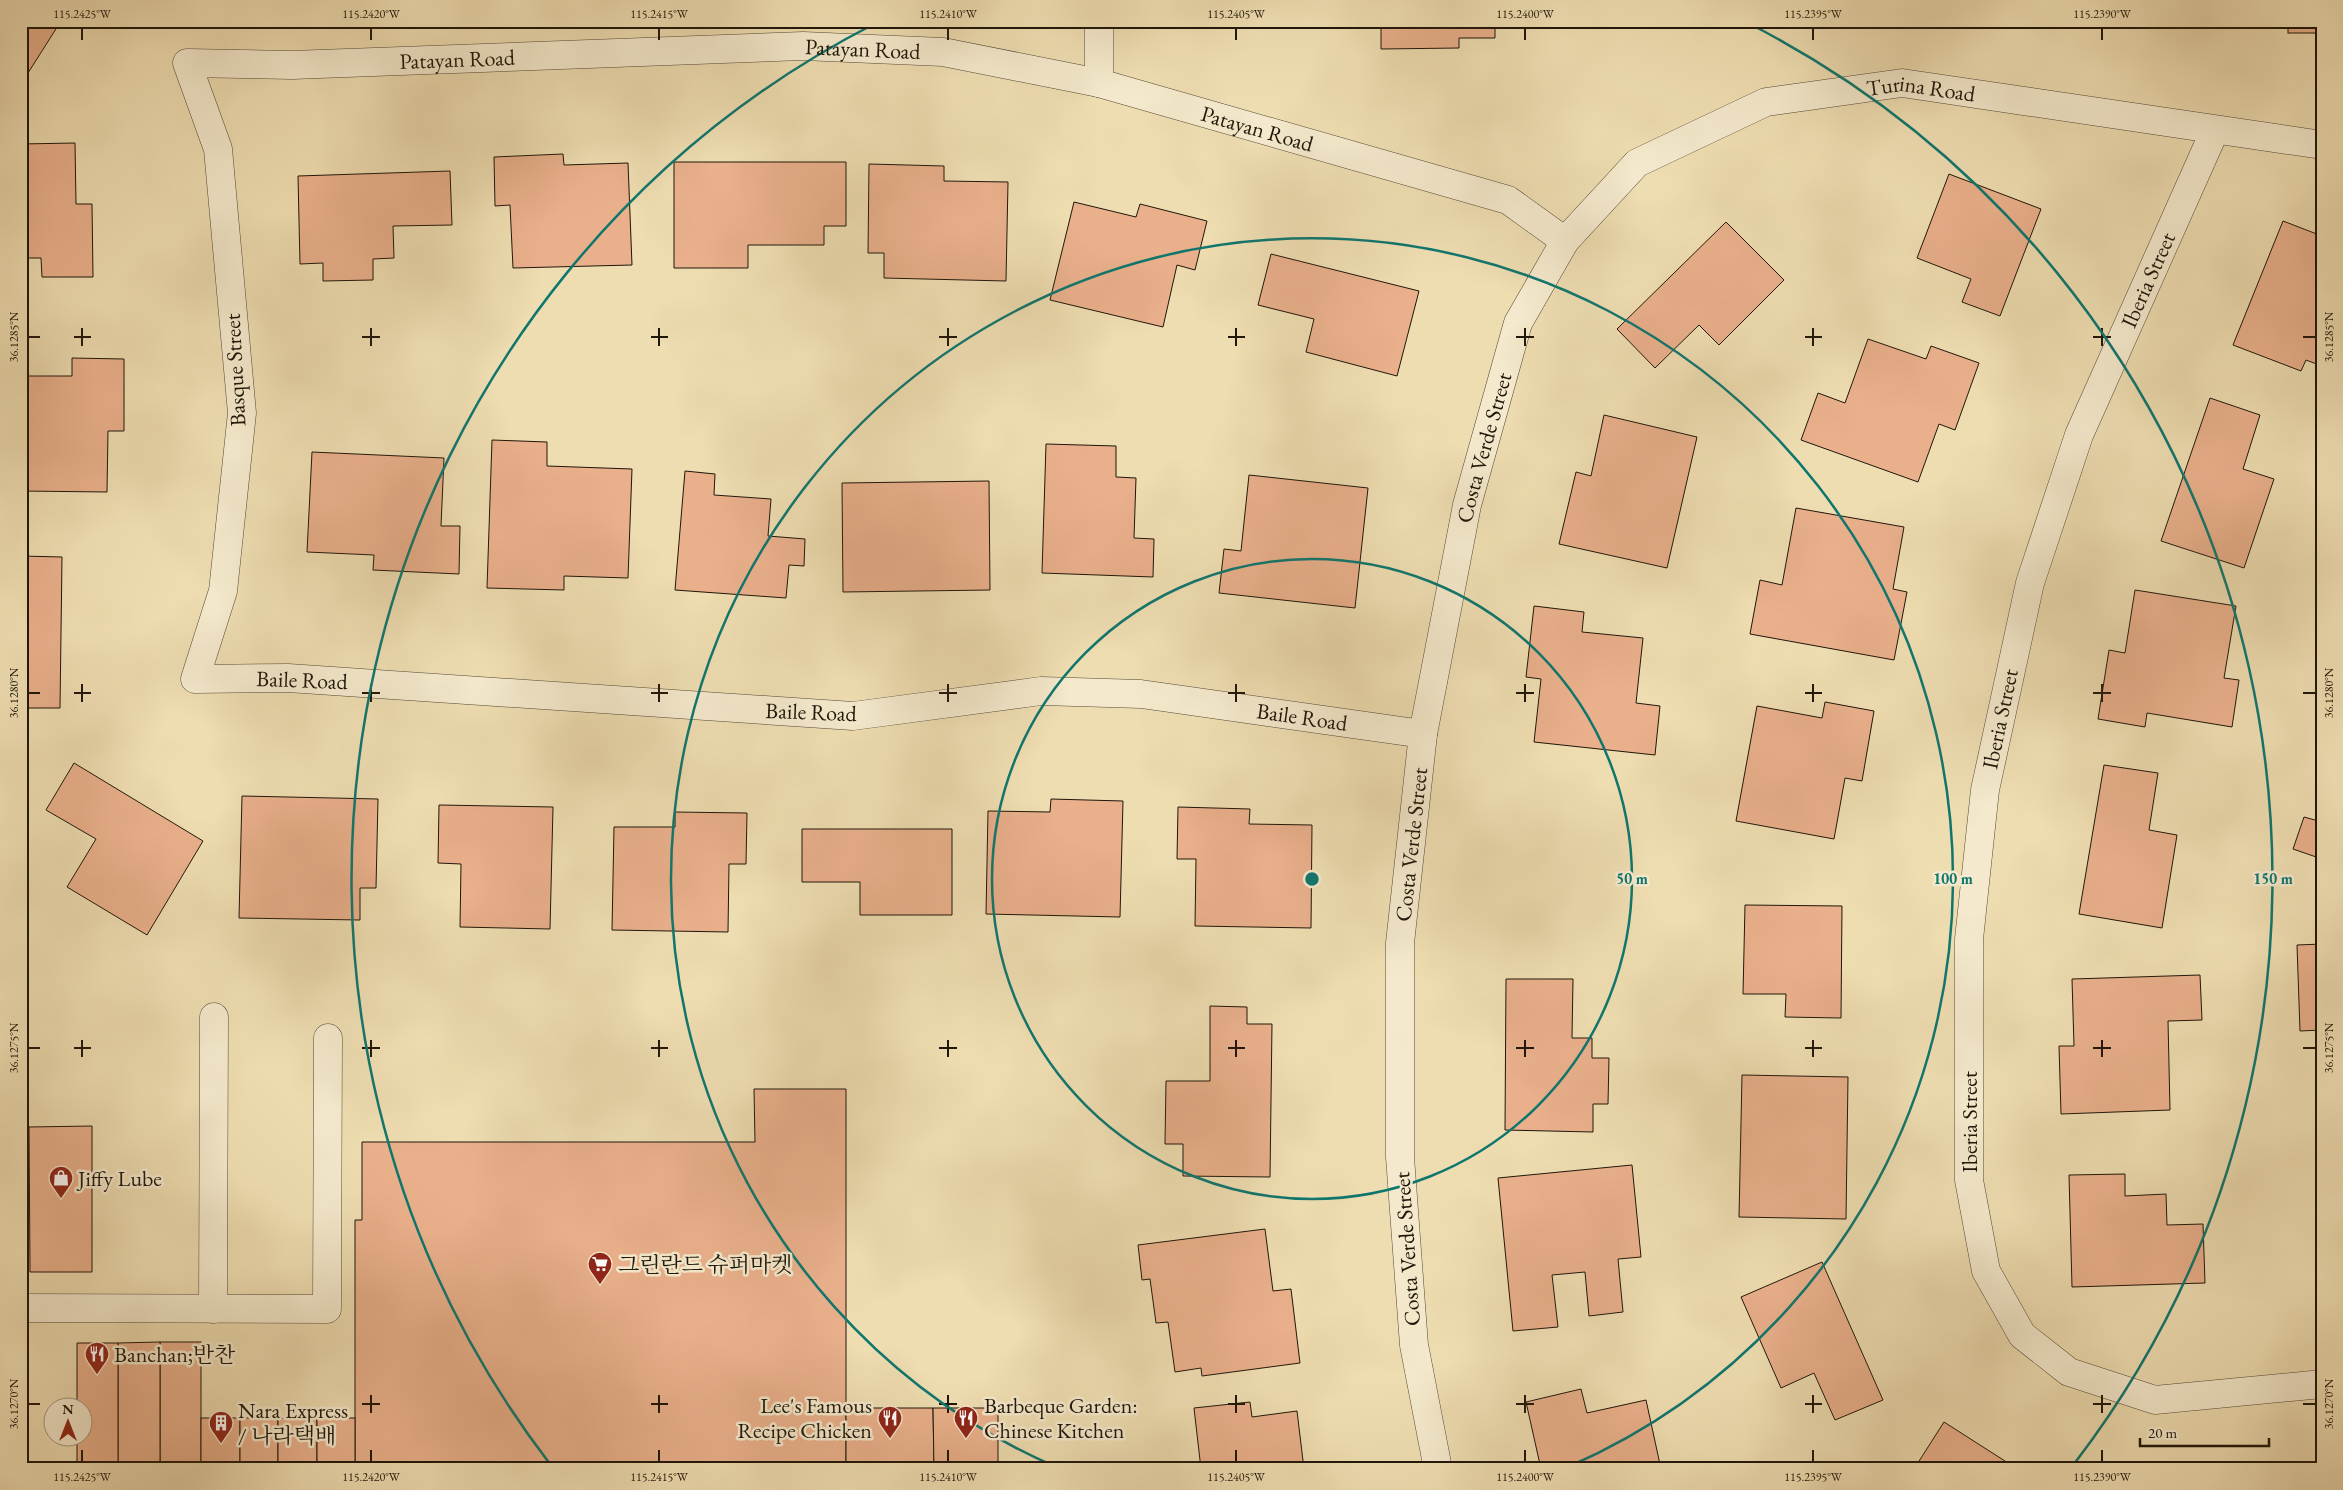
<svg xmlns="http://www.w3.org/2000/svg" width="2343" height="1490" font-family="'EB Garamond','Noto Serif KR',serif">
  <style>
    .building { fill: #e9b08b; stroke: #1f160a }
    .lines { fill: none; stroke-linecap: round; stroke-linejoin: round }
    .minor-casing { stroke: #534834; stroke-width: 29 }
    .minor { stroke: #f4e9cc; stroke-width: 28 }
    .ticks { fill: none; stroke: #1f160a; stroke-width: 2 }
    .ring { fill: none; stroke: #0f766e; stroke-width: 2.5 }
    .labels { text-anchor: middle; dominant-baseline: central; stroke-width: 5; stroke-linejoin: round; paint-order: stroke }
    .street-label { font-size: 22px; fill: #1f160a; stroke: #f4e9cc }
    .poi-label { font-size: 22px; fill: #1f160a; stroke: #f4e9cc; text-anchor: start }
    .centre { fill: #0f766e; stroke: #f4e9cc; stroke-width: 2.5 }
    .ring-label { font-size: 15px; text-anchor: middle; font-weight: bold; fill: #0f766e; stroke: #f4e9cc; stroke-width: 5; stroke-linejoin: round; paint-order: stroke }
    .neatline { fill: none; stroke: #1f160a; stroke-width: 2 }
    .ticks-label { font-size: 12px; text-anchor: middle; fill: #1f160a }
  </style>
  <rect width="100%" height="100%" fill="#eeddb1"/>
  <filter id="stains"><feTurbulence type="fractalNoise" baseFrequency=".004" numOctaves="4"/><feColorMatrix values="0 0 0 0 .2 0 0 0 0 .09 0 0 0 0 .02 0 0 0 .5 -.17"/></filter>
  <radialGradient id="worn" r=".72"><stop offset=".6" stop-color="#630" stop-opacity="0"/><stop offset="1" stop-color="#630" stop-opacity=".3"/></radialGradient>
  <g class="building">
    <path d="M21,21H61L21,84Z"/>
    <path d="M1381,21H1495V38H1459V48L1381,49Z"/>
    <rect x="2288" y="21" width="34" height="12"/>
    <path d="M75,143L76,204H92L93,277H42L41,258H21V144Z"/>
    <path d="M563,154L564,165L628,163L632,265L513,268L510,205L495,206L494,157Z"/>
    <path d="M674,162H846V226H824V245H748V268H674Z"/>
    <path d="M869,164L944,166V181L1008,182L1006,281L884,278V253H868Z"/>
    <path d="M450,171L452,225L393,226L394,258L373,259V280L323,281V263L300,264L298,176Z"/>
    <path d="M1949,174L2041,209L2000,316L1962,302L1971,279L1917,258Z"/>
    <path d="M1074,202L1136,217L1140,204L1207,221L1195,270L1177,265L1163,327L1050,300Z"/>
    <path d="M2283,221L2322,236V366L2306,360L2301,371L2233,345Z"/>
    <path d="M1726,222L1784,280L1719,345L1699,325L1655,368L1617,329Z"/>
    <path d="M1271,254L1419,291L1397,376L1306,352L1314,319L1258,305Z"/>
    <path d="M1868,339L1926,359L1931,346L1979,363L1955,430L1939,424L1918,482L1801,440L1818,393L1845,403Z"/>
    <path d="M72,358L124,359V431H108L107,492L21,491V376H72Z"/>
    <path d="M2210,398L2260,415L2243,469L2274,479L2244,568L2161,541Z"/>
    <path d="M1604,415L1697,437L1667,568L1559,544L1576,472L1591,476Z"/>
    <path d="M492,440L547,442V466L632,469L628,578L564,576V590L487,588Z"/>
    <path d="M1046,444L1116,446V477L1136,478L1134,538L1154,539L1153,577L1042,573Z"/>
    <path d="M312,452L444,458L441,526H460L459,574L373,570L374,555L307,552Z"/>
    <path d="M685,471L715,474L714,495L771,499L768,536L805,539L804,566L789,565L786,598L675,590Z"/>
    <path d="M1249,475L1368,488L1355,608L1219,593L1224,549L1241,551Z"/>
    <path d="M989,481L990,590L843,592L842,483Z"/>
    <path d="M1796,508L1904,527L1893,589L1907,592L1894,660L1750,634L1760,580L1782,585Z"/>
    <path d="M21,556L62,557L60,708H21Z"/>
    <path d="M2135,590L2236,606L2224,678L2239,680L2232,727L2147,713L2145,727L2098,719L2109,650L2125,653Z"/>
    <path d="M1534,606L1584,612L1582,632L1643,638L1636,703L1660,706L1655,755L1534,742L1541,679L1526,677Z"/>
    <path d="M1825,702L1874,711L1862,781L1845,778L1834,839L1736,821L1757,706L1822,718Z"/>
    <path d="M74,763L203,841L147,935L67,887L96,839L46,810Z"/>
    <path d="M2104,765L2158,773L2149,830L2177,835L2162,928L2079,914Z"/>
    <path d="M242,796L378,799L376,888H360V920L239,918Z"/>
    <path d="M1051,799L1123,801L1120,917L986,914L988,811L1050,812Z"/>
    <path d="M439,805L553,807L550,929L460,927L461,864L438,863Z"/>
    <path d="M1178,807L1250,809L1249,824L1312,825L1311,928L1195,926L1196,859H1177Z"/>
    <path d="M675,812L747,813L746,864H729L728,932L612,930L614,827H675Z"/>
    <path d="M2304,817L2322,822V859L2293,849Z"/>
    <path d="M802,829H952V915H860V882H802Z"/>
    <path d="M21,886H25L23,967H21Z"/>
    <path d="M1745,905L1842,906L1841,1018L1785,1017L1786,994H1743Z"/>
    <path d="M2322,944V1030L2300,1031L2297,945Z"/>
    <path d="M2200,975L2202,1020L2168,1021L2170,1110L2061,1114L2059,1046H2074L2072,979Z"/>
    <path d="M1506,979H1573L1572,1038H1592V1058H1609L1608,1104H1593V1132L1505,1130Z"/>
    <path d="M1210,1006L1247,1007V1024H1272L1270,1177L1183,1176V1144H1165L1166,1081H1210Z"/>
    <path d="M1742,1075L1848,1077L1846,1219L1739,1217Z"/>
    <path d="M754,1089H846V1469H355V1220H362V1142H755Z"/>
    <path d="M92,1126V1272H30L29,1127Z"/>
    <path d="M1632,1165L1641,1257L1618,1259L1623,1312L1589,1316L1585,1272L1552,1275L1558,1327L1513,1331L1498,1178Z"/>
    <path d="M2125,1174V1196L2166,1194L2167,1225L2203,1224L2205,1283L2072,1287L2069,1175Z"/>
    <path d="M1265,1229L1273,1291L1291,1289L1300,1363L1202,1376L1201,1368L1175,1372L1168,1322L1156,1323L1150,1279L1142,1280L1138,1245Z"/>
    <path d="M1822,1262L1883,1400L1835,1420L1814,1373L1781,1388L1741,1297Z"/>
    <rect x="160" y="1342" width="41" height="127"/>
    <path d="M160,1342V1469H118V1343Z"/>
    <path d="M77,1343H118V1469H77V1438H82V1408H77Z"/>
    <path d="M1581,1389L1587,1413L1646,1400L1661,1469H1541L1526,1402Z"/>
    <path d="M1250,1402L1252,1417L1297,1411L1304,1469H1201L1194,1408Z"/>
    <path d="M846,1408H933L934,1469H846Z"/>
    <path d="M933,1408H998V1469H934Z"/>
    <rect x="201" y="1418" width="39" height="51"/>
    <rect x="240" y="1418" width="38" height="51"/>
    <rect x="278" y="1418" width="39" height="51"/>
    <rect x="317" y="1418" width="38" height="51"/>
    <path d="M1944,1422L2005,1461L2000,1469H1914Z"/>
  </g>
  <g class="lines">
    <defs>
      <g id="minor">
        <path d="M1099,21V83"/>
        <path d="M2215,130L2079,435L2030,583L1985,790L1969,939V1180L1986,1271L2022,1335L2069,1372L2155,1400L2322,1384"/>
        <path id="s1" d="M1423,734L1141,694L1041,691L853,716L288,678L195,679L223,591L242,413L218,149L187,63L292,65L803,46L943,52L1099,83L1508,200L1565,241"/>
        <path d="M21,1308L327,1309L328,1038"/>
        <path d="M213,1309L214,1017"/>
        <path id="s2" d="M1438,1469L1414,1345L1400,1157V943L1423,734L1467,505L1518,323L1565,241L1637,163L1766,102L1902,83L2322,145"/>
      </g>
    </defs>
    <use href="#minor" class="minor-casing"/>
    <use href="#minor" class="minor"/>
  </g>
  <path class="ticks" d="M82,28V40M371,28V40M659,28V40M948,28V40M1236,28V40M1525,28V40M1813,28V40M2102,28V40M82,328V346M371,328V346M659,328V346M948,328V346M1236,328V346M1525,328V346M1813,328V346M2102,328V346M28,337H40M74,337H91M362,337H380M651,337H668M939,337H957M1228,337H1245M1516,337H1534M1805,337H1822M2093,337H2111M2303,337H2316M82,684V702M371,684V702M659,684V702M948,684V702M1236,684V702M1525,684V702M1813,684V702M2102,684V702M28,693H40M74,693H91M362,693H380M651,693H668M939,693H957M1228,693H1245M1516,693H1534M1805,693H1822M2093,693H2111M2303,693H2316M82,1040V1057M371,1040V1057M659,1040V1057M948,1040V1057M1236,1040V1057M1525,1040V1057M1813,1040V1057M2102,1040V1057M28,1048H40M74,1048H91M362,1048H380M651,1048H668M939,1048H957M1228,1048H1245M1516,1048H1534M1805,1048H1822M2093,1048H2111M2303,1048H2316M371,1395V1413M659,1395V1413M948,1395V1413M1236,1395V1413M1525,1395V1413M1813,1395V1413M2102,1395V1413M28,1404H40M362,1404H380M651,1404H668M939,1404H957M1228,1404H1245M1516,1404H1534M1805,1404H1822M2093,1404H2111M2303,1404H2316M82,1450V1462M371,1450V1462M659,1450V1462M948,1450V1462M1236,1450V1462M1525,1450V1462M1813,1450V1462M2102,1450V1462"/>
  <g class="ring">
    <circle cx="1312" cy="879" r="320"/>
    <path d="M1056 1467A641 641 0 1 1 1568 1467"/>
    <path d="M550 1464A961 961 0 0 1 876 23M1748 23A961 961 0 0 1 2074 1464"/>
  </g>
  <defs>
    <symbol id="shop-pin" viewBox="-11 -11 22 30"><path d="M0 17L-7.5 6A9.5 9.5 0 1 1 7.5 6Z" fill="#8f2418" stroke="#f4e9cc"/><path d="M-5-2.5h2.3a2.7 3.5 0 0 1 5.4 0H5L5.5 6h-11ZM-1.5-2.5h3a1.5 2.3 0 0 0-3 0Z" fill="#fff"/></symbol>
    <symbol id="supermarket-pin" viewBox="-11 -11 22 30"><path d="M0 17L-7.5 6A9.5 9.5 0 1 1 7.5 6Z" fill="#8f2418" stroke="#f4e9cc"/><path d="M-6-5.5h2.5l.6 2H6L4.5 2H-2.5L-4.4-4H-6ZM-1.5 3.2a1.3 1.3 0 1 0 .1 0ZM3 3.2a1.3 1.3 0 1 0 .1 0Z" fill="#fff"/></symbol>
    <symbol id="restaurant-pin" viewBox="-11 -11 22 30"><path d="M0 17L-7.5 6A9.5 9.5 0 1 1 7.5 6Z" fill="#8f2418" stroke="#f4e9cc"/><path d="M-5-6h1v4h1v-4h1v4h1v-4h1v5L-1.5 .5V6h-2V.5L-5-1ZM5-6V6H3V1.5H1.5Q1.5-4 5-6Z" fill="#fff"/></symbol>
    <symbol id="building-pin" viewBox="-11 -11 22 30"><path d="M0 17L-7.5 6A9.5 9.5 0 1 1 7.5 6Z" fill="#8f2418" stroke="#f4e9cc"/><path d="M-4-6H4V6H1V3H-1V6H-4ZM-2.5-4.3h1.7v1.8h-1.7ZM.8-4.3h1.7v1.8H.8ZM-2.5-1h1.7V.8h-1.7ZM.8-1h1.7V.8H.8Z" fill="#fff"/></symbol>
  </defs>
  <g fill-rule="evenodd">
    <use href="#shop-pin" x="47" y="1164" width="28" height="38"/>
    <use href="#supermarket-pin" x="586" y="1250" width="28" height="38"/>
    <use href="#restaurant-pin" x="83" y="1340" width="28" height="38"/>
    <use href="#restaurant-pin" x="876" y="1404" width="28" height="38"/>
    <use href="#restaurant-pin" x="952" y="1404" width="28" height="38"/>
    <use href="#building-pin" x="207" y="1409" width="28" height="38"/>
  </g>
  <g class="labels">
    <g class="street-label">
      <text stroke="none"><textPath href="#s1" startOffset="2538">Patayan Road</textPath></text>
      <text stroke="none"><textPath href="#s1" startOffset="2132">Patayan Road</textPath></text>
      <text stroke="none"><textPath href="#s2" startOffset="1661">Turina Road</textPath></text>
      <text stroke="none"><textPath href="#s1" startOffset="2942">Patayan Road</textPath></text>
      <text transform="translate(2148 280) rotate(-66)">Iberia Street</text>
      <text transform="translate(235 370) rotate(-93)">Basque Street</text>
      <text stroke="none"><textPath href="#s2" startOffset="1032">Costa Verde Street</textPath></text>
      <text transform="translate(302 680) rotate(2)">Baile Road</text>
      <text transform="translate(811 712) rotate(2)">Baile Road</text>
      <text transform="translate(1302 717) rotate(8)">Baile Road</text>
      <text transform="translate(2000 719) rotate(-78)">Iberia Street</text>
      <text stroke="none"><textPath href="#s2" startOffset="628">Costa Verde Street</textPath></text>
      <text transform="translate(1969 1122) rotate(-90)">Iberia Street</text>
      <text transform="translate(1407 1249) rotate(-94)">Costa Verde Street</text>
    </g>
    <g class="poi-label">
      <text x="78" y="1178">Jiffy Lube</text>
      <text x="618" y="1264">그린란드 슈퍼마켓</text>
      <text x="114" y="1354">Banchan;반찬</text>
      <text x="872" y="1405" text-anchor="end">Lee's Famous<tspan x="872" dy="25">Recipe Chicken</tspan></text>
      <text x="984" y="1405">Barbeque Garden:<tspan x="984" dy="25">Chinese Kitchen</tspan></text>
      <text x="238" y="1410">Nara Express<tspan x="238" dy="25">/ 나라택배</tspan></text>
    </g>
  </g>
  <circle cx="1312" cy="879" r="8" class="centre"/>
  <g class="ring-label">
    <text x="1632" y="884">50 m</text>
    <text x="1953" y="884">100 m</text>
    <text x="2273" y="884">150 m</text>
  </g>
  <rect width="2343" height="1490" fill="none" stroke="#eeddb1" stroke-width="55"/>
  <g transform="translate(68 1422)"><circle r="24" fill="#f4e9cc" stroke="#9f957e"/>
  <path d="M0-4L9 19L0 12L-9 19Z" fill="#8f2418"/>
  <text y="-8" font-size="14" font-weight="bold" text-anchor="middle" fill="#1f160a">N</text>
  </g>
  <path d="M2140 1438v8h129v-8" fill="none" stroke="#1f160a" stroke-width="2.5"/>
  <text x="2148" y="1438" font-size="15" fill="#1f160a" stroke="#f4e9cc" stroke-width="4" paint-order="stroke">20 m</text>
  <rect x="28" y="28" width="2288" height="1434" class="neatline"/>
  <g class="ticks-label">
    <text x="82" y="18">115.2425°W</text>
    <text x="371" y="18">115.2420°W</text>
    <text x="659" y="18">115.2415°W</text>
    <text x="948" y="18">115.2410°W</text>
    <text x="1236" y="18">115.2405°W</text>
    <text x="1525" y="18">115.2400°W</text>
    <text x="1813" y="18">115.2395°W</text>
    <text x="2102" y="18">115.2390°W</text>
    <text transform="translate(14 337) rotate(-90)" y="4">36.1285°N</text>
    <text transform="translate(2329 337) rotate(-90)" y="4">36.1285°N</text>
    <text transform="translate(14 693) rotate(-90)" y="4">36.1280°N</text>
    <text transform="translate(2329 693) rotate(-90)" y="4">36.1280°N</text>
    <text transform="translate(14 1048) rotate(-90)" y="4">36.1275°N</text>
    <text transform="translate(2329 1048) rotate(-90)" y="4">36.1275°N</text>
    <text transform="translate(14 1404) rotate(-90)" y="4">36.1270°N</text>
    <text transform="translate(2329 1404) rotate(-90)" y="4">36.1270°N</text>
    <text x="82" y="1481">115.2425°W</text>
    <text x="371" y="1481">115.2420°W</text>
    <text x="659" y="1481">115.2415°W</text>
    <text x="948" y="1481">115.2410°W</text>
    <text x="1236" y="1481">115.2405°W</text>
    <text x="1525" y="1481">115.2400°W</text>
    <text x="1813" y="1481">115.2395°W</text>
    <text x="2102" y="1481">115.2390°W</text>
  </g>
  <rect width="100%" height="100%" filter="url(#stains)"/>
  <rect width="100%" height="100%" fill="url(#worn)"/>
</svg>
